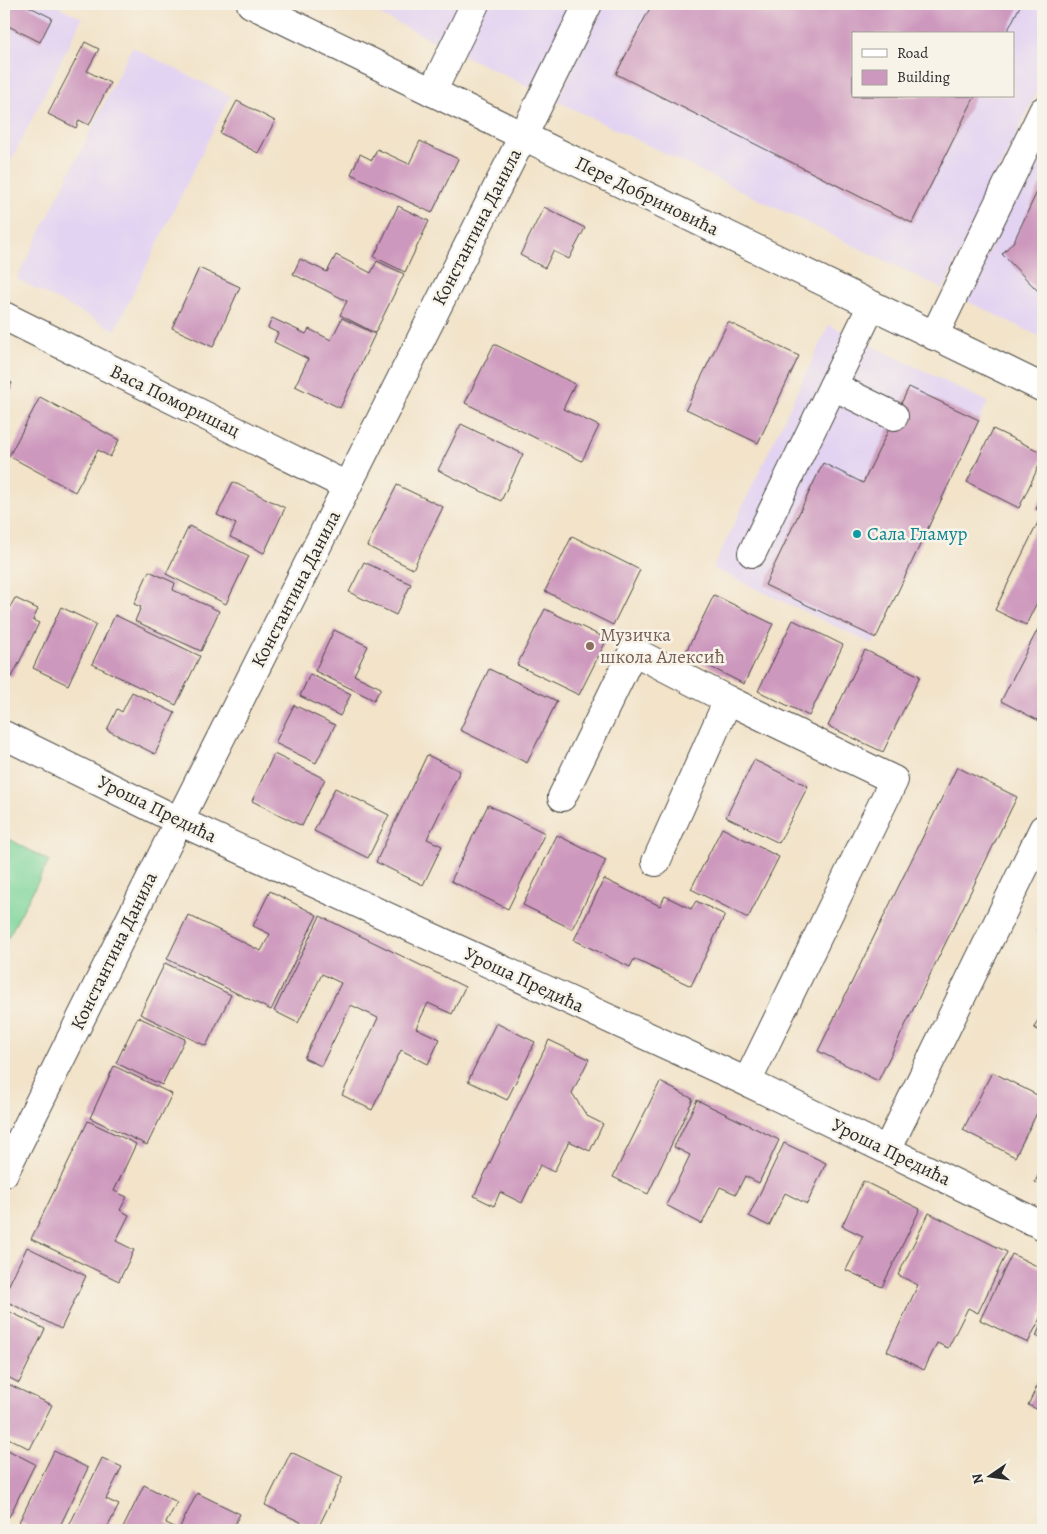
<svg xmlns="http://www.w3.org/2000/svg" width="1047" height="1534" font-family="Alegreya,serif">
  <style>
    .built { fill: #e3d3f2; fill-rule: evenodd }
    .green { fill: #7fd69b; stroke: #558063 }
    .building { fill: #cd98bd }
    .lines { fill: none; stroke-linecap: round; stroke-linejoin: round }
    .minor-casing { stroke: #494743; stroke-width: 30 }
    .minor { stroke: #fff; stroke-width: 28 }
    .culture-dot { fill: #0f9aa8; stroke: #f7f3e8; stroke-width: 2 }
    .education-dot { fill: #8d6e63; stroke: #f7f3e8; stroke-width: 2 }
    .labels { text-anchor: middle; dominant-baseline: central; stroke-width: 5; stroke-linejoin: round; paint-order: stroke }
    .street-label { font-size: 19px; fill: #2b2b2b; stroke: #f7f3e8 }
    .culture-label { font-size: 19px; fill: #0d838f; stroke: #f7f3e8; text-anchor: start }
    .education-label { font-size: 19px; fill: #785e54; stroke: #f7f3e8; text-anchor: start }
  </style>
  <rect width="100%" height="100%" fill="#f7f3e8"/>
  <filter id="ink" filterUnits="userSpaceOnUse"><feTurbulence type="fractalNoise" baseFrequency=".02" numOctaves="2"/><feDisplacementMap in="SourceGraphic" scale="10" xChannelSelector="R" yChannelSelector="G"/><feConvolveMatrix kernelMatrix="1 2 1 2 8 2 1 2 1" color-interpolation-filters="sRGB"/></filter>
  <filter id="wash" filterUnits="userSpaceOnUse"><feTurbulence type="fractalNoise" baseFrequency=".0096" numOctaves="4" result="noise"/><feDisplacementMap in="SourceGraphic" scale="20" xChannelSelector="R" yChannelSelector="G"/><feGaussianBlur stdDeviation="1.12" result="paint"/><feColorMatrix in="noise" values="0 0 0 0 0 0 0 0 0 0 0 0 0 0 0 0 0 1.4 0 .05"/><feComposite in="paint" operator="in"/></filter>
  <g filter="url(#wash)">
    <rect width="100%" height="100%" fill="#f2e3c9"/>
    <g class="built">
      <path d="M4,4H53L82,18L4,175Z"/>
      <path d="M358,4H572L531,88Z"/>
      <path d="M604,4H1043V79L943,289L557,101ZM853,34H1013V96H853Z"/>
      <path d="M132,47L230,96L115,330L17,279Z"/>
      <path d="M1043,139V338L965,300Z"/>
      <path d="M829,325L988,402L873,644L713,568Z"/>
    </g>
    <path class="green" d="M4,836L49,861L4,945Z"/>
    <g id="blocks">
      <g class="building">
        <path d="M4,4H24L52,18L40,42L4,24Z"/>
        <path d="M652,4H1021L1006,34H853V96H975L912,223L616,74Z"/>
        <path d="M85,42L99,49L87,71L110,83L89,125L79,120L76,128L48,114Z"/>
        <path d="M237,101L275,121L258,153L220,133Z"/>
        <path d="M420,141L458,159L432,213L351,174L360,154L372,160L377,149L409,164Z"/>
        <path d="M1043,179V287L1039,292L1002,254L1014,241Z"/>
        <path d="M398,206L429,221L405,272L374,257Z"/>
        <path d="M544,207L585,228L569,259L553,251L545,268L520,255Z"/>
        <path d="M336,255L371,273L377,261L404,274L375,333L340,315L347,301L293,274L300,259L327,272Z"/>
        <path d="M199,268L240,287L213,347L172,328Z"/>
        <path d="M272,318L306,334L309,329L331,340L342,318L375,334L340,408L295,386L308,359L274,342L278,333L268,328Z"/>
        <path d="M728,322L799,356L758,443L686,409Z"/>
        <path d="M494,344L575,384L563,409L599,426L582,461L465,403Z"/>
        <path d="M4,378L12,383L4,399Z"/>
        <path d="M909,387L979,420L876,638L765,585L823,463L863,483Z"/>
        <path d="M40,397L119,440L110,457L98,450L75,492L9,456Z"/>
        <path d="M461,424L523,454L501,501L438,470Z"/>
        <path d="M993,429L1043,453V457L1019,508L967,482Z"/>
        <path d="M233,482L285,508L264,553L230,537L236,524L217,515Z"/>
        <path d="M397,485L443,507L413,569L367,546Z"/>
        <path d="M1043,493V590L1026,625L995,610L1043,512L1036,509Z"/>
        <path d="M189,526L249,556L226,604L166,574Z"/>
        <path d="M572,536L640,570L613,625L545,591Z"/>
        <path d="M364,562L411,584L396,615L349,592Z"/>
        <path d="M149,571L175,583L173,590L219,611L201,651L135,621L141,607L134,604Z"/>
        <path d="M714,595L773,624L744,684L685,654Z"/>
        <path d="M15,598L38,609L33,620L39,623L12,677L4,672V606L9,609Z"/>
        <path d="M61,607L96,624L68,685L33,668Z"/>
        <path d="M545,609L607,639L579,695L517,665Z"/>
        <path d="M115,615L200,656L176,705L92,664Z"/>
        <path d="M1043,619V723L1001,701Z"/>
        <path d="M793,620L843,645L809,716L758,691Z"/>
        <path d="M334,630L368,646L354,675L381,688L374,700L315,671Z"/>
        <path d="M865,650L920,676L883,752L828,726Z"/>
        <path d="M489,669L557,701L527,763L460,730Z"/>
        <path d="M310,674L351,694L340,716L300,696Z"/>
        <path d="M132,692L175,713L155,754L107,730L117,709L122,712Z"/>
        <path d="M294,705L335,725L316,763L275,743Z"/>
        <path d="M274,754L325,779L302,826L252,801Z"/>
        <path d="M427,755L460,771L427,839L442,846L423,885L376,862Z"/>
        <path d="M754,760L808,786L779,843L726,817Z"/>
        <path d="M957,767L1017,797L878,1081L818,1051Z"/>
        <path d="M335,788L389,815L368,858L314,831Z"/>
        <path d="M488,805L545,833L508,909L451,881Z"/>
        <path d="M722,828L779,857L748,918L691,889Z"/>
        <path d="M557,835L606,860L572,929L523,905Z"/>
        <path d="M604,879L660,906L665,896L691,909L696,901L725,915L691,986L634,959L630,967L574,940Z"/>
        <path d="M270,891L317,915L271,1010L167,959L188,915L261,951L270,934L253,926Z"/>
        <path d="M320,916L465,987L452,1014L428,1003L416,1028L440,1039L428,1064L401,1050L372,1110L342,1095L378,1018L351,1005L321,1066L304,1058L341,983L322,974L298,1023L274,1011Z"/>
        <path d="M1043,917V934L1037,931Z"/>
        <path d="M165,963L231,995L206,1046L140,1014Z"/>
        <path d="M1043,1010V1032L1034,1028Z"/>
        <path d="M138,1017L185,1039L162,1085L116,1063Z"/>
        <path d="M496,1023L535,1042L507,1100L468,1081Z"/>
        <path d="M549,1040L589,1059L572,1093L587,1116L603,1124L590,1151L569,1141L554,1172L540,1165L522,1203L500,1192L494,1206L474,1196Z"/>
        <path d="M114,1066L172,1094L147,1145L90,1118Z"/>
        <path d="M992,1072L1043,1098V1101L1015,1157L963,1130Z"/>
        <path d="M660,1082L693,1099L648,1194L613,1177Z"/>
        <path d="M697,1100L779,1140L759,1183L745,1176L736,1194L720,1187L702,1224L666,1205L690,1155L674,1147Z"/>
        <path d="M88,1121L136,1144L114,1191L127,1197L120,1210L129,1215L116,1241L134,1250L119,1281L31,1239Z"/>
        <path d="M784,1143L826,1163L807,1204L785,1193L769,1226L749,1216Z"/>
        <path d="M1043,1166V1186L1035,1182Z"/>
        <path d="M863,1181L920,1209L882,1287L846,1270L863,1236L842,1226Z"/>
        <path d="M929,1213L1007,1252L978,1313L968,1308L948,1348L937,1343L924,1370L887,1351L918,1285L898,1275Z"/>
        <path d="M27,1247L86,1276L61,1329L4,1300V1295Z"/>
        <path d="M1012,1254L1043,1269V1312L1028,1343L980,1320Z"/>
        <path d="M4,1309L45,1329L19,1383L4,1375Z"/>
        <path d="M1043,1320V1339L1036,1336Z"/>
        <path d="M1043,1374V1412L1028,1405Z"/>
        <path d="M4,1382L52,1405L30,1449L4,1436Z"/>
        <path d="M4,1448L35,1464L9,1517L4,1514Z"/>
        <path d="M54,1451L88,1468L58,1530H36L19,1522Z"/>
        <path d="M291,1452L343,1477L317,1530L265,1505Z"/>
        <path d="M102,1458L122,1467L106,1499L119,1505L106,1530H67Z"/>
        <path d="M144,1485L177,1502L166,1523L179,1529L197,1493L240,1514L232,1530H122Z"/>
      </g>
    </g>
  </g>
  <g filter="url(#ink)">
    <use href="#blocks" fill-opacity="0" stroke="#494743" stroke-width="1"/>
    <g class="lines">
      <defs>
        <g id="minor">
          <path d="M251,4L1043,388"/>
          <path d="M432,92L475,4"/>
          <path d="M4,316L347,486"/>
          <path d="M934,336L1043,111"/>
          <path d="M833,386L894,416"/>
          <path d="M752,553L872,305"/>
          <path d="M4,735L179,821L747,1082L1043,1226"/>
          <path d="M562,797L633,651L728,700L894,780L747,1082"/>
          <path d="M656,862L728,700"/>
          <path d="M887,1150L1043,829"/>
          <path d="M4,1173L179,821L523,136L588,4"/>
        </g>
      </defs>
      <use href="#minor" class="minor-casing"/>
      <use href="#minor" class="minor"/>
    </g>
  </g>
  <circle class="culture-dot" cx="857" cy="534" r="5"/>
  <circle class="education-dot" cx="590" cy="646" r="5"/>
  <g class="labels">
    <g class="street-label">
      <text transform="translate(647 196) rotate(26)">Пере Добриновића</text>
      <text transform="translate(477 227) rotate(-63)">Константина Данила</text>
      <text transform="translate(175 401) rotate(26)">Васа Поморишац</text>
      <text transform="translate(296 589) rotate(-63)">Константина Данила</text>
      <text transform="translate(157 809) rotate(26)">Уроша Предића</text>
      <text transform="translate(114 951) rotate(-64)">Константина Данила</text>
      <text transform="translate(524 980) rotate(25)">Уроша Предића</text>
      <text transform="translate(891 1152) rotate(26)">Уроша Предића</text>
    </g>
    <g class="culture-label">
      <text x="867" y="534">Сала Гламур</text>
    </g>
    <g class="education-label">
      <text x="600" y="635">Музичка<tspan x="600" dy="22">школа Алексић</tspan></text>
    </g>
  </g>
  <rect width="1047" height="1534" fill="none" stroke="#f7f3e8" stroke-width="20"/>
  <rect x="852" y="32" width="162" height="65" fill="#f7f3e8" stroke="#a5a39c"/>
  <rect x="862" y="49" width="25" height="8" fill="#ffffff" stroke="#a5a39c"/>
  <text x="897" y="58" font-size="15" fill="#2b2b2b">Road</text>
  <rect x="862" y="70" width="25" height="15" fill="#cd98bd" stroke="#a5a39c"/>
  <text x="897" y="82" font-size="15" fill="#2b2b2b">Building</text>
  <g transform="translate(990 1476) rotate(257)" stroke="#f7f3e8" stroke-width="4" paint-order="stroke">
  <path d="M0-4L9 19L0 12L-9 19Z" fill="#2b2b2b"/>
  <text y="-8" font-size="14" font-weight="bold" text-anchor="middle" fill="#2b2b2b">N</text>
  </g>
</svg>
